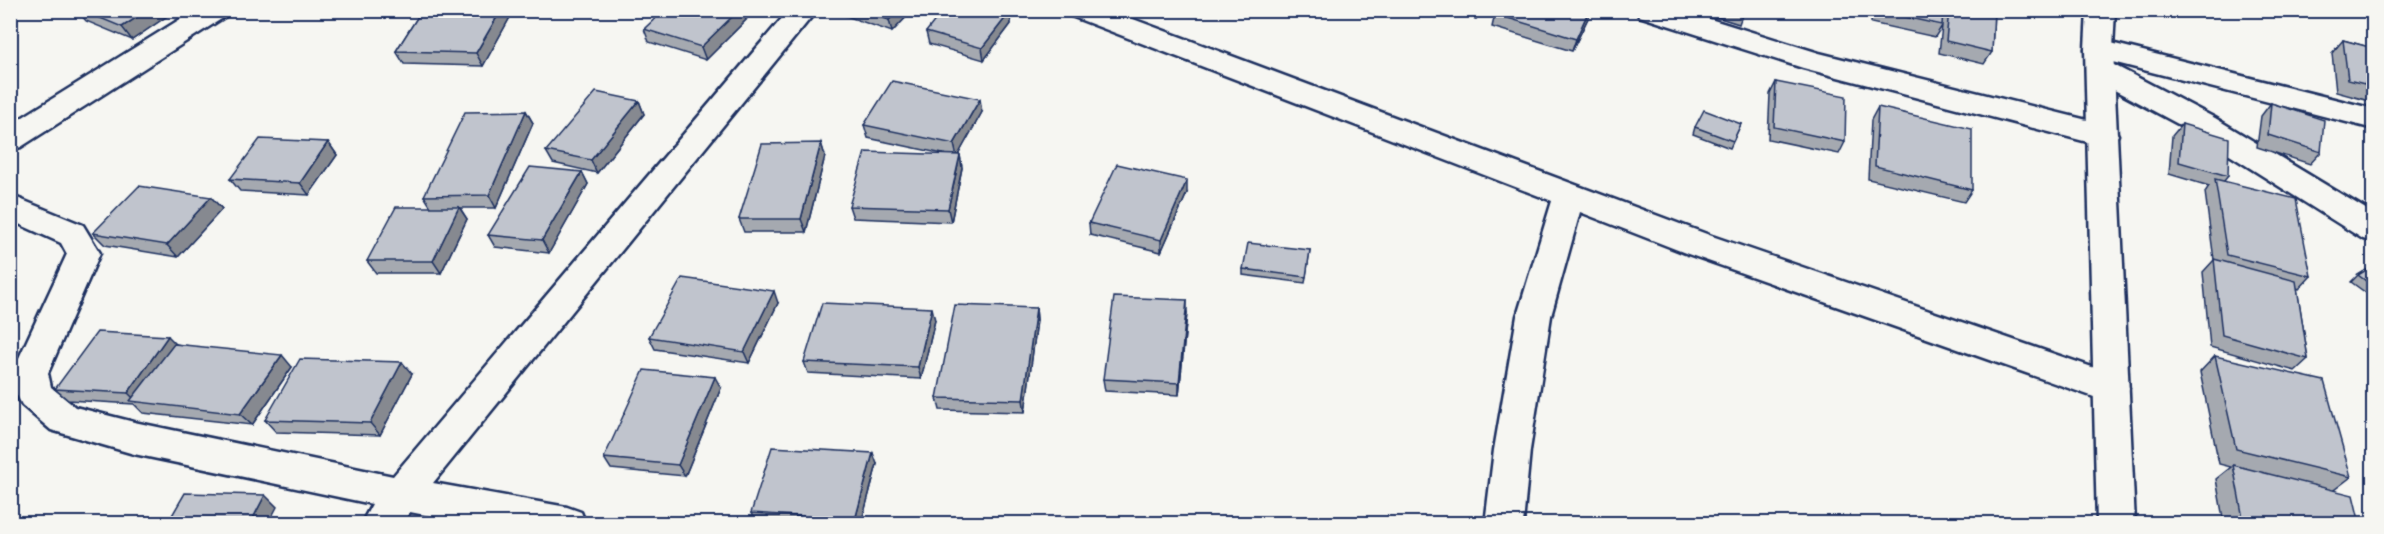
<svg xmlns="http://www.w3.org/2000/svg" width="2384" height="534" font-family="Kalam,sans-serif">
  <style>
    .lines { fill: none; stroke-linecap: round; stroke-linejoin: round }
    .minor-casing { stroke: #1b2f5e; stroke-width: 5 }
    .primary-casing { stroke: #1b2f5e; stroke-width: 5 }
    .minor { fill: #f6f6f2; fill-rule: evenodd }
    .primary { fill: #f6f6f2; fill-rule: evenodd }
    .wall { fill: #a5a9b0; stroke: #1b2f5e; stroke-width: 1.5 }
    .shaded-wall { fill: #868990; stroke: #1b2f5e; stroke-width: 1.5 }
    .building { fill: #c0c4cd; stroke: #1b2f5e; stroke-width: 1.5 }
  </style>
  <rect width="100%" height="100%" fill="#f6f6f2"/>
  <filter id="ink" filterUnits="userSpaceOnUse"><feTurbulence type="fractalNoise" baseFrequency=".0167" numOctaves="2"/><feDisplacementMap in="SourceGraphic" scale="12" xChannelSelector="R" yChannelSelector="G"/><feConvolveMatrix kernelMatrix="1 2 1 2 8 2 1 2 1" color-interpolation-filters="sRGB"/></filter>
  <g filter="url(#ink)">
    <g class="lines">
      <defs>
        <g id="minor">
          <path d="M195,10H229L226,16L21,147L10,150V125Z"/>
          <path d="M789,10H817L433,483L567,507L581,512L586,524H471L410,512L402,524H361L372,504L134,454L51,430L22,405L17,395L12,373L67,254L61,243L10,220V195L83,225L100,253L48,373L51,387L75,407L134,422L393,476Z"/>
          <path d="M1068,10H1109L1712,236L2124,378L2129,388L2124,398L2111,403L1688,254L1580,212L1551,316L1530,450L1523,524H1485L1494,450L1517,316L1552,201L1071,16Z"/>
          <path d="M1636,10H1681L1819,53L2103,124L2114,128L2118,135L2114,142L2103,146L1803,68L1639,16Z"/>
          <path d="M2099,40L2374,109V129L2089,56L2085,49L2089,42Z"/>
          <path d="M2100,60L2110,63L2215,118L2374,214V242L2363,239L2193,132L2090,77L2086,70L2090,63Z"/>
        </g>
        <path id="primary" d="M2087,10H2115L2113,49L2135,524H2097L2085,49Z"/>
      </defs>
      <use href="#minor" class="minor-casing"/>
      <use href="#primary" class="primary-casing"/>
      <use href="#minor" class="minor"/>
      <use href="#primary" class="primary"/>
    </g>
    <g class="wall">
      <path d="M77,10H176L132,40L86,21Z"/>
      <path d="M422,10H514L483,66L404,64L396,51Z"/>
      <path d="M829,10H913L892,32Z"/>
      <path d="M1113,10H1135L1130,16Z"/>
      <path d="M1448,10H1480L1476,19Z"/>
      <path d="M1695,10H1744L1739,24Z"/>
      <path d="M1872,10H1943L1942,17L1943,10H1994L1992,52L1984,64L1939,53L1942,26L1935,37L1871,23Z"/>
      <path d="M1010,12L1011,24L984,60L929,44L926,32Z"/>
      <path d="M1495,14H1590L1572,51L1492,27Z"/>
      <path d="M746,20L706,60L649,42L644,29Z"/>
      <path d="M2343,40L2373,48V102L2336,92L2332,53Z"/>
      <path d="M1776,82L1845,142L1839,154L1768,139L1770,94Z"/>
      <path d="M639,101L644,114L597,173L553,163L546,151Z"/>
      <path d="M2271,103L2321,152L2310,164L2257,147L2261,116Z"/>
      <path d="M1878,107L1972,190L1964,202L1868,179L1871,120Z"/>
      <path d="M526,111L533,123L496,208H460L467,219L441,273H376L367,261L431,207L424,196Z"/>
      <path d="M982,112L958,155H960L962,168L951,222L853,218L849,206L948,155L868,138L864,125Z"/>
      <path d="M1741,124L1730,148L1693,134L1695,127Z"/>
      <path d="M2182,124L2228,176L2224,181L2311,276L2299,289L2297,288L2308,359L2295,371L2210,347L2203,272L2214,260L2205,192L2209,186L2169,174L2172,136Z"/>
      <path d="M328,142L337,155L309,195L240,191L230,179Z"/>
      <path d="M821,143L825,156L806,232H744L739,219Z"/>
      <path d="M582,172L588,184L549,253L495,247L488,235Z"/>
      <path d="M1187,193L1161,252L1090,235L1089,223Z"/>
      <path d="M211,197L222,209L178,257L105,245L93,233Z"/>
      <path d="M1310,250L1305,283L1243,275V269Z"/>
      <path d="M2373,266V298L2351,282L2358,275Z"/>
      <path d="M778,303L749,363L655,349L649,337Z"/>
      <path d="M1036,308L1037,320L1025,412L940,410L937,398Z"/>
      <path d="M1187,313L1179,395L1105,391L1103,379Z"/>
      <path d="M935,320L921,379L808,373L804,362Z"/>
      <path d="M176,344L292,367L252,425L143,413L134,404L68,400L55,389Z"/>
      <path d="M2215,356L2351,477L2334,490L2360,524H2224L2216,479L2231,467L2219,464L2200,372Z"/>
      <path d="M412,374L380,435L276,432L265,420Z"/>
      <path d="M721,388L685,476L611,469L604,458Z"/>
      <path d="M877,464L861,524H756L751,513Z"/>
    </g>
    <g class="shaded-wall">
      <path d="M148,10H176L132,40L122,27Z"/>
      <path d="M501,10H514L483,66L476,53Z"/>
      <path d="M739,10H743L746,20L706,60L701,47Z"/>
      <path d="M898,10H913L892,32L889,20Z"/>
      <path d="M1129,10H1135L1130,16Z"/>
      <path d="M1478,10H1480L1476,19Z"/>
      <path d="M1589,10H1591L1590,14L1572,51L1576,39Z"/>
      <path d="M1010,12L1011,24L984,60L982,48Z"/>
      <path d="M980,99L982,112L957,157L954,144Z"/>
      <path d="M639,101L644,114L597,173L591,160Z"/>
      <path d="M526,111L533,123L496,208L489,195Z"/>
      <path d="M328,142L337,155L309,195L300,183Z"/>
      <path d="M821,143L825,156L806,232L801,219Z"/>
      <path d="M960,155L962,168L951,222L948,209Z"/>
      <path d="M582,172L588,184L549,253L542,240Z"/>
      <path d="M1187,180V193L1161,252V240Z"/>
      <path d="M211,197L222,209L178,257L167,245Z"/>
      <path d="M459,207L467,219L441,273L433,261Z"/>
      <path d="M774,291L778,303L749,363L744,352Z"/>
      <path d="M1187,300V313L1179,395V383Z"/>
      <path d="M932,308L935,320L921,379L918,367Z"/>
      <path d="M1036,308L1037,320L1025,412L1023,400Z"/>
      <path d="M168,336L180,348L137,402L128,393Z"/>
      <path d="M282,355L292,367L252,425L240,414Z"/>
      <path d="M402,362L412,374L380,435L370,423Z"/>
      <path d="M715,377L721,388L685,476L678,465Z"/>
      <path d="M873,453L877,464L861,524H856L855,520Z"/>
      <path d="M265,495L277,507L268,524H250Z"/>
    </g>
    <g class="building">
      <path d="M81,10H148L122,27Z"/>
      <path d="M422,10H501L476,53L396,51Z"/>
      <path d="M664,10H739L701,47L644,29Z"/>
      <path d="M862,10H898L889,20Z"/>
      <path d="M943,10H1005L1010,12L982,48L926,32Z"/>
      <path d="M1497,10H1589L1576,39L1495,14Z"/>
      <path d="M1943,10L1942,25L1877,11V10Z"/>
      <path d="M1949,10H1994L1992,52L1946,41Z"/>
      <path d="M2343,40L2373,48V86L2348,80Z"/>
      <path d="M892,81L980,99L954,144L864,125Z"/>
      <path d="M1776,82L1846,96L1845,142L1774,127Z"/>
      <path d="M596,92L639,101L591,160L546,151Z"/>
      <path d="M2271,103L2324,120L2321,152L2268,135Z"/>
      <path d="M1878,107L1972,129V190L1875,166Z"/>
      <path d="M1704,110L1741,124L1733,141L1695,127Z"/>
      <path d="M526,111L489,195L424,196L465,112Z"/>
      <path d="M2182,124L2229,138L2228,176L2179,162Z"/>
      <path d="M260,139L328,142L300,183L230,179Z"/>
      <path d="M821,143L801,219H739L762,144Z"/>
      <path d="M865,152L960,155L948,209L849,206Z"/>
      <path d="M1117,164L1187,180L1161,240L1089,223Z"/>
      <path d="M530,167L582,172L542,240L488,235Z"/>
      <path d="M2215,179L2296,199L2311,276L2227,255Z"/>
      <path d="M139,186L211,197L167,245L93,233Z"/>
      <path d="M396,207H459L433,261H367Z"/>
      <path d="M1248,243L1310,250L1306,277L1243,269Z"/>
      <path d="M2214,259L2296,281L2308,359L2222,335Z"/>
      <path d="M2373,266V286L2358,275Z"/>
      <path d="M682,278L774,291L744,352L649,337Z"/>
      <path d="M1114,297L1187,300L1179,383L1103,379Z"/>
      <path d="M822,303L932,308L918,367L804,362Z"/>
      <path d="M955,305L1036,308L1023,400L937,398Z"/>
      <path d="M97,332L168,336L128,393L55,389Z"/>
      <path d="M174,344L282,355L240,414L130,401Z"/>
      <path d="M2215,356L2324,381L2351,477L2236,449Z"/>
      <path d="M300,359L402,362L370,423L265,420Z"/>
      <path d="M644,370L715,377L678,465L604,458Z"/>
      <path d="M772,447L873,453L855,520L751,513Z"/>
      <path d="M2233,465L2353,495L2360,524H2244Z"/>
      <path d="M185,493L265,495L250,524H167Z"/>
    </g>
  </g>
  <rect width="2384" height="534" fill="none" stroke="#f6f6f2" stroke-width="36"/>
  <rect x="18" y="18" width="2348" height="498" fill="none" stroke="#1b2f5e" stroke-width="2" filter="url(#ink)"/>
</svg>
